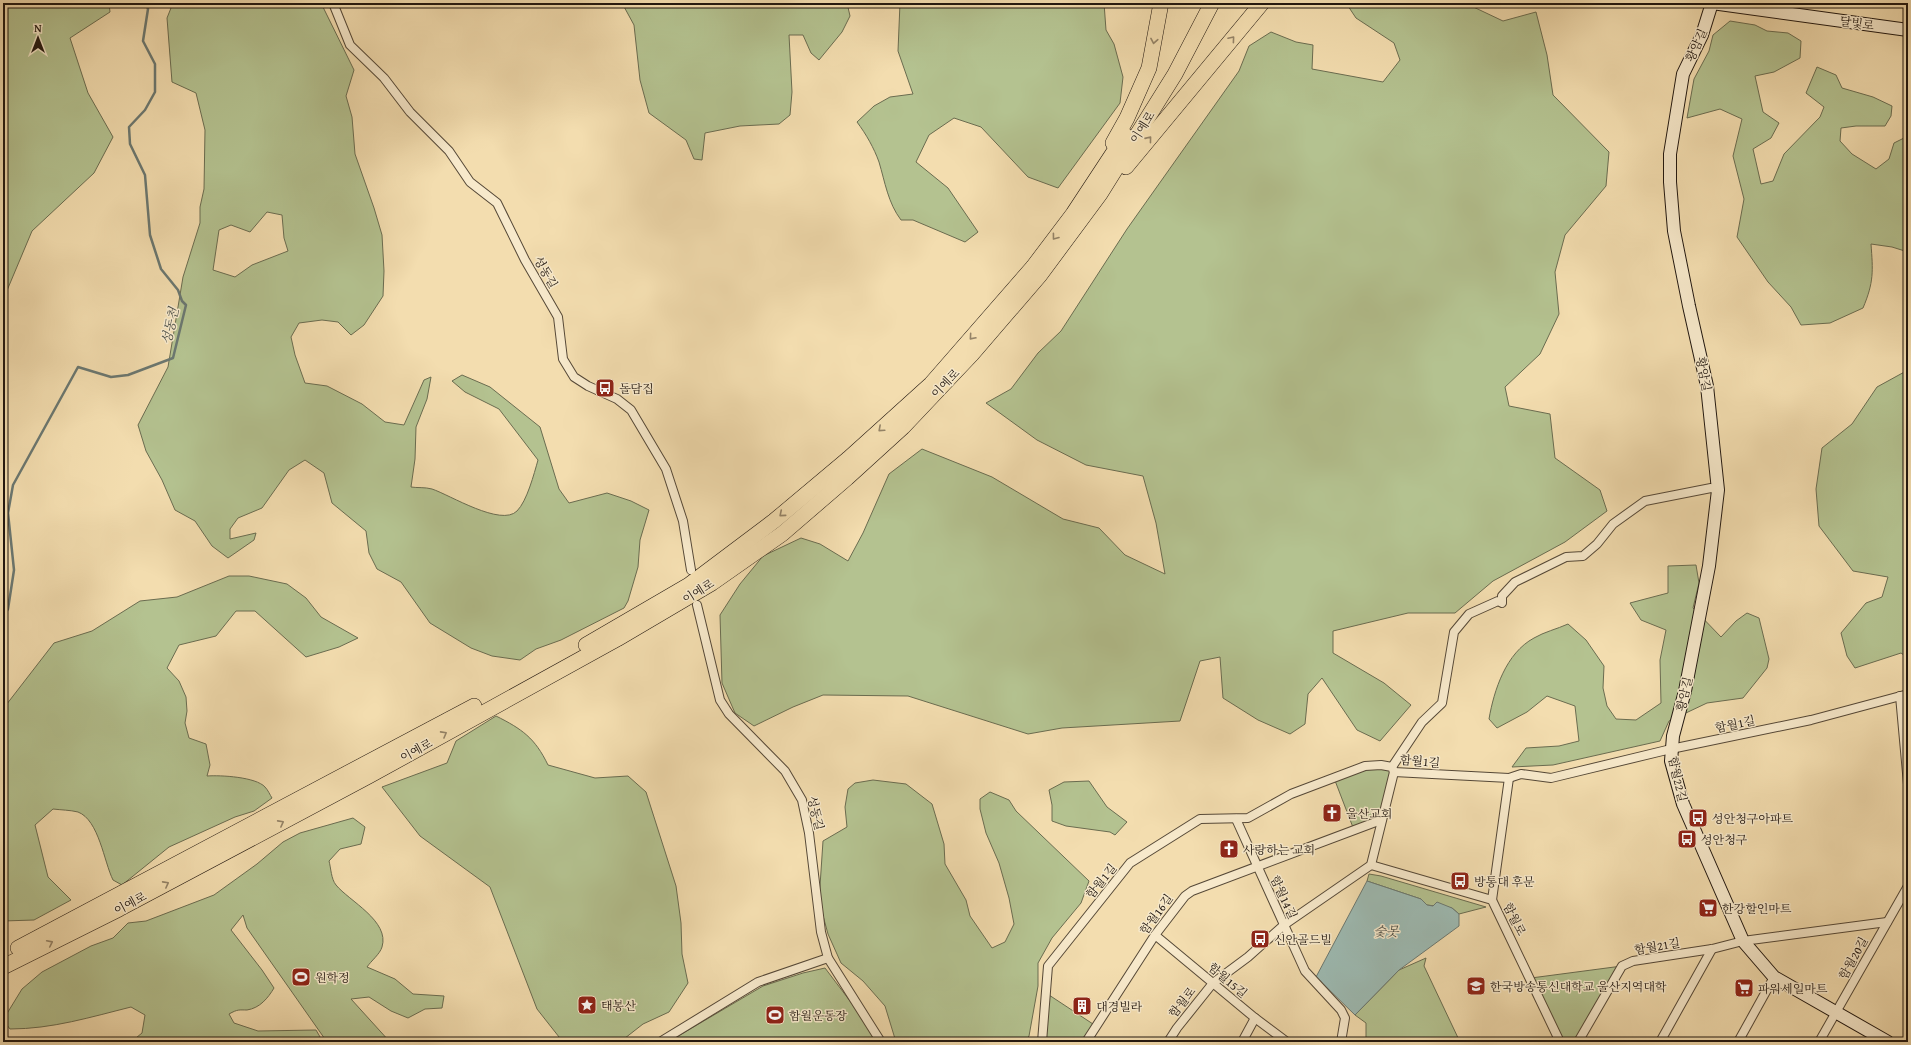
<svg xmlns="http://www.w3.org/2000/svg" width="1911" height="1045" font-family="'Gentium Book Plus','Noto Serif KR',serif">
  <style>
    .green { fill: #b4c290; stroke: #6a6c50; fill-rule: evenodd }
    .water { fill: #9dbab2; stroke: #6b7871 }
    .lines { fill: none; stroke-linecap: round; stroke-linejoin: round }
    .stream { stroke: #6b7871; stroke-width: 2.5 }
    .street-casing { stroke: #554837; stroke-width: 10 }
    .secondary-casing { stroke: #20160f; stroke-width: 14 }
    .highway-casing { stroke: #20160f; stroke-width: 16 }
    .street { stroke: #f7e9cb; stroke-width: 8 }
    .secondary { stroke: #f7e9cb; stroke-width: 12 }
    .highway { stroke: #f3ddaf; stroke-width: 15 }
    .oneway { stroke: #948367 }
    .labels { text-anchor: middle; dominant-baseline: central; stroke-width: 3; stroke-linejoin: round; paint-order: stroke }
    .street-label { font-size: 12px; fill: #20160f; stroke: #f7e9cb }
    .poi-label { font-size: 12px; fill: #20160f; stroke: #f7e9cb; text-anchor: start }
    .water-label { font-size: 13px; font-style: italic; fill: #4c4f48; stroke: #f7e9cb }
  </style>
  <rect width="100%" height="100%" fill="#f3ddaf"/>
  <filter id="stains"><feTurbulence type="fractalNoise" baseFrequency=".005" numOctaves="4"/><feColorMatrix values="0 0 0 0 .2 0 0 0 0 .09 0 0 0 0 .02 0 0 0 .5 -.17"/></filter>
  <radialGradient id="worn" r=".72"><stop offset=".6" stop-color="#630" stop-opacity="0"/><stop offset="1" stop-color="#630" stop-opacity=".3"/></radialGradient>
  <g class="green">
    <path d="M3,3H109L110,12L70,38L88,93L113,137L94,173L32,231L3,300Z"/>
    <path d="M173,3H321L354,70L346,96L352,117L355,154L374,208L382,235L384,271L383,296L364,325L351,335L338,322L322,320L299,323L291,337L295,355L305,383L327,386L362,404L385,422L404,425L424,380L431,377L427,399L416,427L415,459L411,487C417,488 425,487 432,489C450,495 501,527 517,511C527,501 534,474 538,460L499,409L465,392L452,381L462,375L490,387L540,427L559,489L569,503L607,493L631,501L649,510L640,540L638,567L628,601L624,608L561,640L536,649L520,660L492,656L471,648L430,623L401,582L377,569L369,553L366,531L332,503L324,473L305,460L289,470L262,508L238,518L230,529V539L256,533L254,540L228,558L212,546L195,521L175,510L162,480L146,451L138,425L168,367L183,277L200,223V207L204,189L205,130L196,93L172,82L167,18ZM267,212L282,215L284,238L288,251L252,265L235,277L213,270L219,230L231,225L250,232Z"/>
    <path d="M622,3H847L850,16L842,32L819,60L811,53L803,35H789L792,92L790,115L779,124L740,126L705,133L702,160L694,159L686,140L649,113L640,80L634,25Z"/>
    <path d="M900,3H1104L1106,30L1114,44L1123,77L1120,103L1058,188L1028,177L981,127L954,118L929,135L916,162L948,188L978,232L965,242L913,220H901C888,203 885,182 879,162C874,148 866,134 857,122L874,106L890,97L913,94L898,51Z"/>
    <path d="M1346,3H1465L1503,21L1536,12L1547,55L1553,95L1609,152L1606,186L1565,235L1555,272L1559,314L1540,354L1505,387L1509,406L1550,414L1555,458L1600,490L1607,511L1565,542L1493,581L1455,613H1408L1333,631V653L1384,683L1411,705L1380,741L1357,730L1322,678L1308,694L1305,724L1290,734L1258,720L1223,698L1220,657L1200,661L1180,721L1062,728L1028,734L908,696L823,695L793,707L754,726L735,713L722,683L720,615L740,584L763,556L801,538L820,544L848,561L863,533L889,474L922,449L992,477L1063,519L1099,528L1125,555L1165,574L1156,523L1143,476L1086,465L1037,440L986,403L1011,389L1038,353L1061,331L1127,229L1239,71L1249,46L1271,32L1296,42L1313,45L1312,69L1383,82L1400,60L1394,43L1356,18Z"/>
    <path d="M1730,21L1755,25L1767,31L1788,33L1801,41L1800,58L1774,72L1755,76L1763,112L1779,123L1771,138L1753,149L1761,184L1773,181L1784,154L1820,117L1824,107L1806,93L1817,67L1836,75L1842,88L1873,97L1892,106L1891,116L1885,126H1856L1841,128L1840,141L1852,154L1876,169L1889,159L1894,143L1908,136V252L1892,247L1871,244C1873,271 1874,282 1863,308L1830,323L1801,325L1791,307L1768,282L1737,237L1744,199L1733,156L1742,119L1720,109L1687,118L1694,79L1709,51L1713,35Z"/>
    <path d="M1908,370V658L1901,653L1855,668L1847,656L1841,633L1866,603L1882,597L1888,577L1853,571L1819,526L1816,489L1822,448L1852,424L1877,387Z"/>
    <path d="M1696,565L1699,583L1693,608L1721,637L1736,621L1747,613L1759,618L1769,659L1767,668L1743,698L1707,703L1669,721L1660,741L1553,765L1512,767L1526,748L1559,746L1579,741L1575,706L1547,696L1527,712L1497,728L1489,719C1494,690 1506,653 1534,638C1544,632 1557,629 1568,624L1586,640L1604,666L1603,688L1607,706L1616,719L1636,720L1661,703L1660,660L1666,630L1641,620L1630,603L1668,593V566Z"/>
    <path d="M229,576H249L287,584L306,598L321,617L358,638L339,647L306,657L255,611H236L216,636L179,645L167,668L179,681L186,697L187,711L185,723L189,738L206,744L210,765L207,776C221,775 256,777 265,787C268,790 270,795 272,798L254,811L235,817L169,847L122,885L113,880C104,862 99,820 78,812C70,810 61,810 53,809L35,825L48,877L71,900L34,920L3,921V709L54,643L92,631L140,601L177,597Z"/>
    <path d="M496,716C522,729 535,738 548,765L595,778L628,776L646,792L676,886L681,923L682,954L688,983L669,1012L643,1024L620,1042H563L537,1009L490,887L420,836L382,787L447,763L456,741Z"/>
    <path d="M1365,766L1392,767L1381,820L1354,830L1334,778Z"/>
    <path d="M873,780L906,784L932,804L944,844L945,864L966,900L970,916L992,948L1005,942L1014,924L1009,898L999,863L986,833L980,809V799L990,792L1009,800L1016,811L1089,881L1081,903L1052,938L1038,963V986L1029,1036L1025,1042H896L885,1006L863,981L841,963L828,934L819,901L823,841L847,827L845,807L848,789L855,783Z"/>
    <path d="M1089,781L1107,807L1127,822L1115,835L1110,832L1066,826L1052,821V805L1049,790L1064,782Z"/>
    <path d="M353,818L365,827L361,844L340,849L329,861C331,868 331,879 336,885C349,901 390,921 382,947C380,954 371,961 367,967L395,979L413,994L444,996L442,1008L425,1009L408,1018L391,1011L369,997L351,999L390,1042H327L247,928L243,915L231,930L262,970L274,988C268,998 260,1008 247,1010C239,1010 238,1009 229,1014L234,1023L258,1031L316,1030L323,1042H131L142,1033L145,1015L131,1007C91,1017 52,1029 10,1029L3,1020L22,989L42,972L91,946L113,938L128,923L146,921L214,895L257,864L283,842L300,833Z"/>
    <path d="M1369,874L1381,876L1486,907L1459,914L1452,908L1427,905L1421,899L1367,881Z"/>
    <path d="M1426,958L1424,966L1460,1042H1366V1023L1355,1015L1399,970Z"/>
    <path d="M1622,966L1578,1042H1561L1531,978Z"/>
    <path d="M825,968L881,1042H668L763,986L803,973Z"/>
    <path d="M1046,993L1096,1026L1086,1042H1042Z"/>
  </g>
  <path class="water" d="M1367,881L1421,899L1427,905L1433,906L1437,902L1452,908L1459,914V926L1399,970L1355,1015L1316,977Z"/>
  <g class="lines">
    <path class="stream" d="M3,617L8,609L14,570L8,513L13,485L78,367L111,377L128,375L173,358L186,305L182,301L178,290L161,269L150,235L145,175L130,144L129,127L145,110L155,92V64L143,41L148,9L146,3"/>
    <defs>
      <g id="street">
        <path d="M333,3L350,45L384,78L410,112L449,151L470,182L497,203L525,260L558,317L563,359L574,377L588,386L617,399L631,410L666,469L683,521L691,570"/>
        <path d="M697,605L720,700L729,714L785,771L802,800L809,833L821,932L828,958L881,1042"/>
        <path d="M1900,696L1908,784"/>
        <path d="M1392,767L1422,722L1442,703L1454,632L1469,614L1498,601L1502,603V596L1515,582L1566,557L1583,556L1597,544L1613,524L1645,501L1711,488L1718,490"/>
        <path d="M1394,772L1509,778L1521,774L1551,778L1671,749L1811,720L1908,694"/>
        <path d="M1236,819L1305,971L1341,1010L1345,1018L1341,1042"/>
        <path d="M1371,865L1492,900L1560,1042"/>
        <path d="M1492,900L1509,778"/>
        <path d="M1155,935L1255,1018L1287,1042"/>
        <path d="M660,1042L758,982L828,958"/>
        <path d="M1042,1042L1048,966L1130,863L1200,819L1248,818L1291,794L1365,766L1381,765L1392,767L1394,772"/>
        <path d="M1086,1042L1155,935L1185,896L1192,891L1381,820"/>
        <path d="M1168,1042L1177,1028L1213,983L1248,957L1284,925L1371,865L1394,772"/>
        <path d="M1242,1042L1255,1018"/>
        <path d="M1578,1042L1622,966L1633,961L1712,949L1743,941L1887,922"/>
        <path d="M1660,1042L1712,949"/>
        <path d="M1738,1042L1774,977"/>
        <path d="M1819,1042L1908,886"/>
      </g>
      <g id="secondary">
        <path d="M1712,3L1702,35L1683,74L1670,154V182L1674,231L1689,306L1707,386L1718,490L1709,566L1685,691L1673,736L1671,761L1683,804L1743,941L1774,977L1888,1042"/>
        <path d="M1712,3L1908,30"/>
      </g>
      <g id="highway">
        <path d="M1113,143L1127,118L1149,68L1161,3"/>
        <path d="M1126,167L1262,3"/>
        <path d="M586,645L689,585L774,521L848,459L931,384L1033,267L1073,214L1125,135"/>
        <path d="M18,948L474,706"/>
        <path d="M3,967L119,909L369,776L617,639L712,583L782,534L847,478L903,427L972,354L1040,275L1100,194L1175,74L1212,3"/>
      </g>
    </defs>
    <use href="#street" class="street-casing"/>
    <use href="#secondary" class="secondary-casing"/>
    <use href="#highway" class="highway-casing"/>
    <use href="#street" class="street"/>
    <use href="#secondary" class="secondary"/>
    <use href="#highway" class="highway"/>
  </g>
  <defs><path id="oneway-chevron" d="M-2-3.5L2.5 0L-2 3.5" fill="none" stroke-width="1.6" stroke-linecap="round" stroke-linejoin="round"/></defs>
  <g class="oneway">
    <use href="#oneway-chevron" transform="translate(1232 39) rotate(-50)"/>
    <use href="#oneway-chevron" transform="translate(1154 41) rotate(100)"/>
    <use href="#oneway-chevron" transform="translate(1149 139) rotate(-51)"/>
    <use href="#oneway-chevron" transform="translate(1055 237) rotate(127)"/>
    <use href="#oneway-chevron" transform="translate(972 337) rotate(131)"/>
    <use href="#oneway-chevron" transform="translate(881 429) rotate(138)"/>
    <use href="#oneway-chevron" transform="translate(782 514) rotate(140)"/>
    <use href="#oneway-chevron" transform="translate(444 734) rotate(-29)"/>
    <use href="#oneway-chevron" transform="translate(281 823) rotate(-28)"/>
    <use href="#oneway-chevron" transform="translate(166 884) rotate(-28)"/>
    <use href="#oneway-chevron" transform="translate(50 943) rotate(-26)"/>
  </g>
  <defs>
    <symbol id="bus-square" viewBox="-11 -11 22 22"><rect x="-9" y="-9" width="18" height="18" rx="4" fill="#8f2418" stroke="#f7e9cb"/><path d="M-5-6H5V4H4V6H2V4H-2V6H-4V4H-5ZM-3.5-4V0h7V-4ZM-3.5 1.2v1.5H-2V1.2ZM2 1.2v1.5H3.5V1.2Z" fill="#fff"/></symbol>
    <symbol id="church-square" viewBox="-11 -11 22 22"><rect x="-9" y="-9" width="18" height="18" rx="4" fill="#8f2418" stroke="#f7e9cb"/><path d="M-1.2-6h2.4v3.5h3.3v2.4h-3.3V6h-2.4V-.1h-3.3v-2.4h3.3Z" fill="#fff"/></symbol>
    <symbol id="supermarket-square" viewBox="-11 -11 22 22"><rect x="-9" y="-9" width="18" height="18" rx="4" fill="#8f2418" stroke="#f7e9cb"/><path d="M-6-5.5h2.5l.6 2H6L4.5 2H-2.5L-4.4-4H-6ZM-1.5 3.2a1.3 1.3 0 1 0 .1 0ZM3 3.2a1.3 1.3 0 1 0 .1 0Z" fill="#fff"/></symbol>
    <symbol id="stadium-square" viewBox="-11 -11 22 22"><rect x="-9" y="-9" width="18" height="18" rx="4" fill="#8f2418" stroke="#f7e9cb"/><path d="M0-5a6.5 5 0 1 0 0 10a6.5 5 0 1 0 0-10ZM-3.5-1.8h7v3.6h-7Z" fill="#fff"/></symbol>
    <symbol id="university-square" viewBox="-11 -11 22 22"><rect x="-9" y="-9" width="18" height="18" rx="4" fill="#8f2418" stroke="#f7e9cb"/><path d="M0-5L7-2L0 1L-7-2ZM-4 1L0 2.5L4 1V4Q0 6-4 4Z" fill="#fff"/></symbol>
    <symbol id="sight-square" viewBox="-11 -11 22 22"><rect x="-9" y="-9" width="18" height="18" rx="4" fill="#8f2418" stroke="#f7e9cb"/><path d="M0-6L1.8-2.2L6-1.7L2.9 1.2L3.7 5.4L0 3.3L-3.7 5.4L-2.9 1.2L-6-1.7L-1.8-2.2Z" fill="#fff"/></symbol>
    <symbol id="building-square" viewBox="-11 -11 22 22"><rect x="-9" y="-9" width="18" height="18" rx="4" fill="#8f2418" stroke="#f7e9cb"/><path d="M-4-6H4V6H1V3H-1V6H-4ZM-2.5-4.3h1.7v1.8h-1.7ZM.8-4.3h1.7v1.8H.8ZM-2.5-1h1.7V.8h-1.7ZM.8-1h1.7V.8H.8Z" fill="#fff"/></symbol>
  </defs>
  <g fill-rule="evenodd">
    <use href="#bus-square" x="594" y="377" width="22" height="22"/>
    <use href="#church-square" x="1321" y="802" width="22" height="22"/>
    <use href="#bus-square" x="1687" y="807" width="22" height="22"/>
    <use href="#bus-square" x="1676" y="828" width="22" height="22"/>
    <use href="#church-square" x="1218" y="838" width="22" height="22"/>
    <use href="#bus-square" x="1449" y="870" width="22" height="22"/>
    <use href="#supermarket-square" x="1697" y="897" width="22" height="22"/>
    <use href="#bus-square" x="1249" y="928" width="22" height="22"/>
    <use href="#stadium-square" x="290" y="966" width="22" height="22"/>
    <use href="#university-square" x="1465" y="975" width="22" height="22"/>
    <use href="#supermarket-square" x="1733" y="977" width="22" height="22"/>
    <use href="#sight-square" x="576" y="994" width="22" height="22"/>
    <use href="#building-square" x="1071" y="995" width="22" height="22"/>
    <use href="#stadium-square" x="764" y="1004" width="22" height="22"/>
  </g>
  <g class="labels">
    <g class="street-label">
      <text transform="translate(1857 23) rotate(8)">달빛로</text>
      <text transform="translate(1696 45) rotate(-66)">황암길</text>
      <text transform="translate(1142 127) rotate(-58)">이예로</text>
      <text transform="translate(546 272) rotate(60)">성동길</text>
      <text transform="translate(1704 374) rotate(79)">황암길</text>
      <text transform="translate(945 383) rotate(-46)">이예로</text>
      <text transform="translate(698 591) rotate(-32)">이예로</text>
      <text transform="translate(1684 694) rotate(-77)">황암길</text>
      <text transform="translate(1735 724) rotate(-12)">함월1길</text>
      <text transform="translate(416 750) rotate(-29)">이예로</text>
      <text transform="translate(1420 761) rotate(5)">함월1길</text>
      <text transform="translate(1678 779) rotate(77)">함월22길</text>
      <text transform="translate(816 813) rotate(76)">성동길</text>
      <text transform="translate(1101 881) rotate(-51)">함월1길</text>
      <text transform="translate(1284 897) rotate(65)">함월14길</text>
      <text transform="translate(130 903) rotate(-28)">이예로</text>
      <text transform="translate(1156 914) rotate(-54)">함월16길</text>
      <text transform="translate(1515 919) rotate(63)">함월로</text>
      <text transform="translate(1657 946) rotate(-10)">함월21길</text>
      <text transform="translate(1853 958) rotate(-61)">함월20길</text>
      <text transform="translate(1228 980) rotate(40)">함월15길</text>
      <text transform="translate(1182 1002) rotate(-52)">함월로</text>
    </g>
    <g class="poi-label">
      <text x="619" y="388">돌담집</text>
      <text x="1346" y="813">울산교회</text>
      <text x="1712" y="818">성안청구아파트</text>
      <text x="1701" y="839">성안청구</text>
      <text x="1243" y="849">사랑하는 교회</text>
      <text x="1474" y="881">방통대 후문</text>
      <text x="1722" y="908">한강할인마트</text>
      <text x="1274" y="939">신안골드빌</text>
      <text x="315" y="977">원학정</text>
      <text x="1490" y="986">한국방송통신대학교 울산지역대학</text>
      <text x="1758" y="988">파워세일마트</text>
      <text x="601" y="1005">태봉산</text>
      <text x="1096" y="1006">대경빌라</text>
      <text x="789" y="1015">함월운동장</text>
    </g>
    <g class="water-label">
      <text transform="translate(170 326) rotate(-77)">성동천</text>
      <text x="1386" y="931">숯못</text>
    </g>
  </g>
  <rect width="1911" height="1045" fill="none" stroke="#f3ddaf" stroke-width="16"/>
  <rect x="4" y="4" width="1903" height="1037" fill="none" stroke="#20160f" stroke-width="2"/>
  <rect x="8" y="8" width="1895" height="1029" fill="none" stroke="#20160f"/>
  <g transform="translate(38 38)" stroke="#f7e9cb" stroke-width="3" paint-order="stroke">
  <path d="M0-3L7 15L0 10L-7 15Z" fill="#20160f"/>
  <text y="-6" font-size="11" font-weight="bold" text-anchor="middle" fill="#20160f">N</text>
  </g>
  <rect width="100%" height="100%" filter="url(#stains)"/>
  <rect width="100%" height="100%" fill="url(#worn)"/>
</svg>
